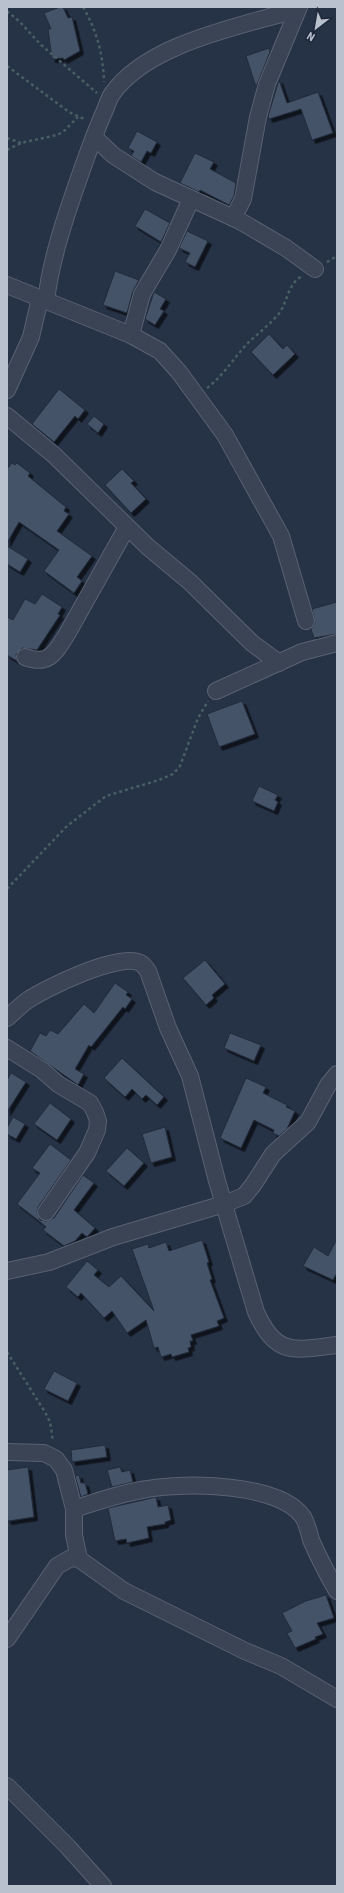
<svg xmlns="http://www.w3.org/2000/svg" width="344" height="1893" font-family="'Roboto Condensed',sans-serif">
  <style>
    .building { fill: #455268; stroke: #212b3c; filter: url(#shadow) }
    .lines { fill: none; stroke-linecap: round; stroke-linejoin: round }
    .minor-casing { stroke: #596272; stroke-width: 18 }
    .path { stroke: #475e62; stroke-width: 2.5; stroke-dasharray: 3 3; stroke-linecap: butt }
    .minor { stroke: #3b4455; stroke-width: 16 }
  </style>
  <defs>
    <filter id="shadow"><feDropShadow dx="3.5" dy="3.5" stdDeviation="0" flood-color="#0009"/></filter>
  </defs>
  <rect width="100%" height="100%" fill="#263246"/>
  <g class="building">
    <path d="M60,7H63L68,18L72,17L80,51L64,60L63,58L52,59L48,29H51L44,13Z"/>
    <path d="M269,48L270,52L256,87L246,56Z"/>
    <path d="M279,80L287,103L318,92L333,133L312,140L301,109L269,119L268,116Z"/>
    <path d="M137,131L157,142L151,153L147,151L141,162L131,156L134,151L128,148Z"/>
    <path d="M195,153L214,162L210,169L236,183L234,196L229,205L200,190L199,192L180,183Z"/>
    <path d="M145,209L170,223L161,242L135,226Z"/>
    <path d="M187,231L208,241L195,267L185,262L190,253L179,248Z"/>
    <path d="M115,271L139,280L133,291L127,313L103,305Z"/>
    <path d="M154,292L166,299L160,309L164,311L155,325L145,319Z"/>
    <path d="M269,334L283,349L287,345L295,354L273,375L251,352Z"/>
    <path d="M59,389L85,410L78,419L75,416L54,442L32,424Z"/>
    <path d="M94,416L104,424L98,433L87,424Z"/>
    <path d="M12,463L15,465L17,463L30,473L28,476L66,507L64,511L69,514L57,531L92,556L77,577L82,581L74,593L44,571L59,550L19,522L7,543V469Z"/>
    <path d="M122,469L134,481L131,483L146,499L131,513L105,485Z"/>
    <path d="M7,546L28,559L20,572L7,564Z"/>
    <path d="M42,594L62,607L58,614L60,615L37,650L22,648L16,654L17,661L7,655V617L13,620L25,599L35,604Z"/>
    <path d="M337,602V634L314,638L311,629L315,623L312,609Z"/>
    <path d="M242,701L255,734L219,747L207,714Z"/>
    <path d="M259,786L278,795L275,800L278,802L274,811L252,801Z"/>
    <path d="M205,960L225,984L212,995L214,998L206,1005L183,978Z"/>
    <path d="M115,983L128,992L126,995L132,999L125,1009L123,1007L91,1047L89,1045L75,1069L84,1074L78,1085L30,1051L40,1033L46,1036L50,1030L58,1034L84,1004L94,1013Z"/>
    <path d="M230,1033L261,1045L254,1061L224,1048Z"/>
    <path d="M122,1058L164,1097L157,1105L146,1095L142,1099L132,1089L125,1097L104,1078Z"/>
    <path d="M11,1073L26,1082L7,1112V1080Z"/>
    <path d="M246,1078L266,1087L263,1093L287,1105L286,1107L295,1111L287,1129L279,1136L273,1133L274,1130L254,1120L241,1148L220,1138Z"/>
    <path d="M50,1103L71,1119L57,1140L34,1124Z"/>
    <path d="M13,1117L25,1124L16,1139L7,1134V1128Z"/>
    <path d="M165,1127L172,1157L151,1163L142,1134Z"/>
    <path d="M50,1144L71,1160L38,1207L37,1212L40,1220L46,1221L54,1218L83,1175L94,1183L74,1210L95,1228L87,1237L82,1233L75,1241L64,1246L43,1230L46,1227L39,1221L17,1204L40,1173L32,1168Z"/>
    <path d="M127,1148L144,1163L124,1186L106,1171Z"/>
    <path d="M337,1239V1273L333,1280L303,1266L314,1247L328,1256Z"/>
    <path d="M202,1240L209,1262L207,1263L212,1279L210,1280L224,1318L217,1321L219,1326L191,1335L193,1341H190L191,1347L188,1348L189,1352L172,1357L171,1354L161,1357L158,1347L154,1348L146,1320L127,1333L112,1311L104,1318L81,1293L78,1297L66,1287L87,1261L98,1270L94,1275L109,1287L121,1276L154,1311L132,1249L148,1244L149,1248L166,1242L169,1251Z"/>
    <path d="M54,1371L77,1383L68,1401L44,1389Z"/>
    <path d="M105,1445L107,1457L72,1462L71,1450Z"/>
    <path d="M28,1467L34,1517L9,1521L7,1520V1470Z"/>
    <path d="M120,1467L122,1472L130,1470L133,1482L112,1487L107,1470Z"/>
    <path d="M79,1475L81,1483H85L88,1494L81,1497L75,1476Z"/>
    <path d="M156,1497L158,1507L168,1505L171,1520L165,1522V1524L147,1527L149,1538L127,1543L126,1539L115,1541L108,1508Z"/>
    <path d="M326,1595L334,1618L317,1623L323,1634L315,1637L316,1639L295,1648L287,1633L292,1631L282,1613L306,1601Z"/>
  </g>
  <g class="lines">
    <defs>
      <g id="minor">
        <path d="M94,137L113,155L155,182L240,221L286,248L315,269"/>
        <path d="M233,218L243,199L258,117L267,84L299,7"/>
        <path d="M7,285L131,335L160,351L179,372L225,435L281,536L306,621"/>
        <path d="M46,301C51,259 65,218 79,178C87,155 95,132 105,110C107,105 109,98 112,94C147,44 237,27 291,11L297,7"/>
        <path d="M131,335L142,294L168,250L191,199"/>
        <path d="M7,390L31,337L40,298"/>
        <path d="M7,416L54,455L148,547L190,582L252,643L279,663"/>
        <path d="M25,657C49,666 55,653 67,634L127,527"/>
        <path d="M216,691L302,652L337,643"/>
        <path d="M7,1018C14,1012 21,1005 28,1000C46,988 123,950 142,964C144,965 146,969 148,971L168,1028L190,1076L217,1181L256,1312C276,1357 294,1350 337,1345"/>
        <path d="M7,1048L42,1070L58,1084L90,1103L95,1112L98,1121L97,1130L87,1153L46,1212"/>
        <path d="M7,1271L49,1262L113,1237L224,1204L244,1196L253,1185L273,1154L308,1122L328,1085L337,1074"/>
        <path d="M7,1452L44,1453L56,1459L64,1470L74,1509V1535L79,1559"/>
        <path d="M74,1509C98,1501 122,1493 147,1489C184,1482 280,1483 303,1517C307,1523 309,1533 311,1540C319,1558 327,1574 337,1591"/>
        <path d="M7,1639L57,1566L71,1558L79,1559L124,1591L245,1651L281,1666L337,1699"/>
        <path d="M7,1786L68,1847L103,1886"/>
      </g>
    </defs>
    <use href="#minor" class="minor-casing"/>
    <g class="path">
      <path d="M83,7C97,31 103,54 104,82"/>
      <path d="M7,11L20,22L40,44L97,93"/>
      <path d="M7,66L69,112L86,120"/>
      <path d="M7,138L21,143"/>
      <path d="M7,150L21,143L57,135L63,132L78,117"/>
      <path d="M327,262L337,256"/>
      <path d="M207,388C223,376 233,359 247,344C256,335 267,327 276,317C288,305 286,285 302,276"/>
      <path d="M7,889L67,826L106,796L159,780L173,774L180,766L198,718L208,701"/>
      <path d="M7,1352L45,1412L50,1422L53,1441"/>
    </g>
    <use href="#minor" class="minor"/>
  </g>
  <rect width="344" height="1893" fill="none" stroke="#b9c0ce" stroke-width="16"/>
  <g transform="translate(316 28) rotate(211)" stroke="#1f293b" stroke-width="3" paint-order="stroke">
  <path d="M0-3L7 15L0 10L-7 15Z" fill="#b9c0ce"/>
  <text y="-6" font-size="11" font-weight="bold" text-anchor="middle" fill="#b9c0ce">N</text>
  </g>
</svg>
